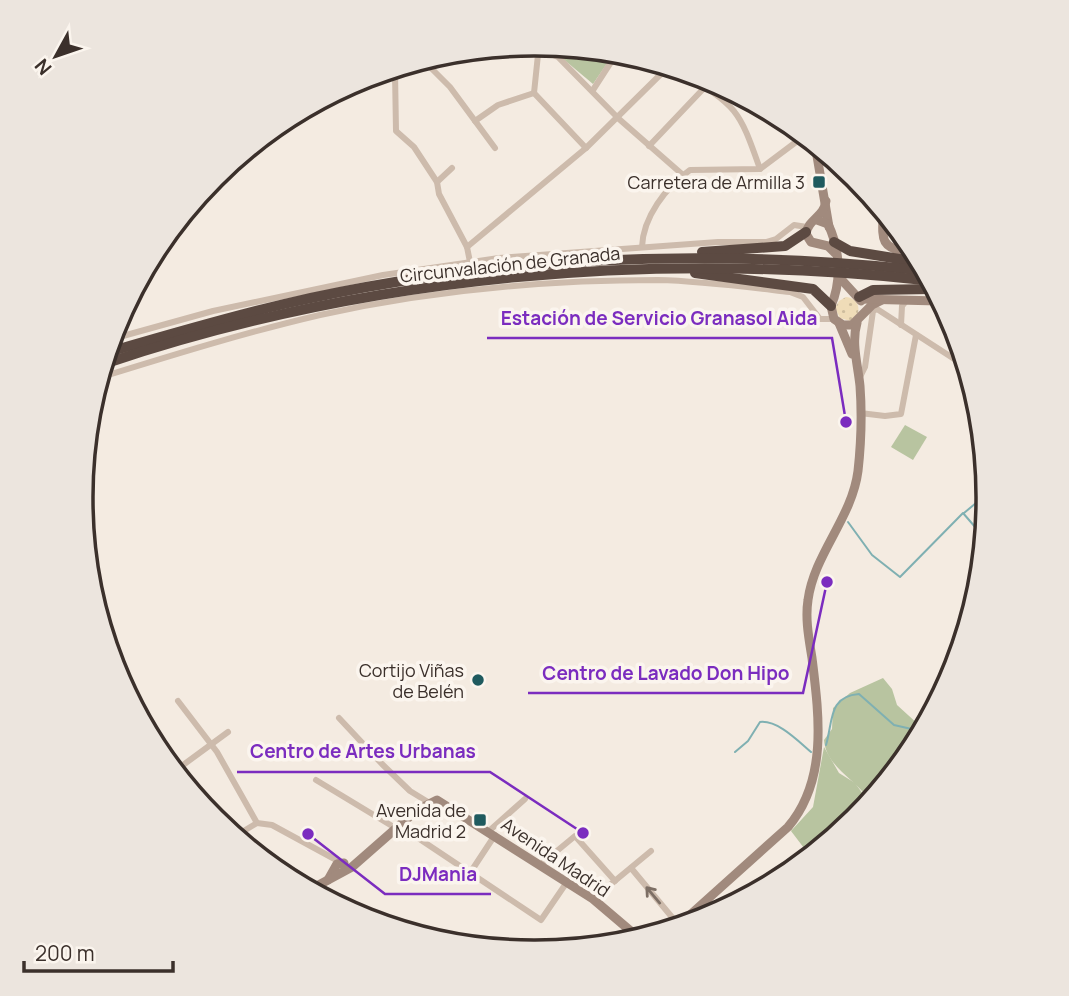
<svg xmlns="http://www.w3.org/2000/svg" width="1069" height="996" font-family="Manrope,sans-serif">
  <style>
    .green { fill: #b8c4a0 }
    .sand { fill: url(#sand-dots) }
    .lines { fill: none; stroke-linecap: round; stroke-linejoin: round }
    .stream { stroke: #7fb0b2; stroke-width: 2 }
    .street { stroke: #cdbbac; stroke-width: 6 }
    .secondary { stroke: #a18a7d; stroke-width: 9 }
    .highway { stroke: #5c4a42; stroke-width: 10 }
    .oneway { stroke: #7d6f65 }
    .poi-dot { fill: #1f5a5e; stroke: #fbf5ee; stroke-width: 2.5 }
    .labels { text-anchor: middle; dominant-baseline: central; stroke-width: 7; stroke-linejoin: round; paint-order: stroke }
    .poi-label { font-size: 18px; fill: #3b302b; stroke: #fbf5ee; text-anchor: end }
    .street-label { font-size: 18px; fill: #3b302b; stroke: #fbf5ee }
    .rim { fill: none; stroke: #3b302b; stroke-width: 3.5 }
    .leader { fill: none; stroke: #7b2cbf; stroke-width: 2.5 }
    .callout-dot { fill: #7b2cbf; stroke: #fbf5ee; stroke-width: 2.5 }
    .callout-label { font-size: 19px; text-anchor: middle; font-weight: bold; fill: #7b2cbf; stroke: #fbf5ee; stroke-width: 7; stroke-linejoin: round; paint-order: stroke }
  </style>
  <defs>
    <pattern id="sand-dots" width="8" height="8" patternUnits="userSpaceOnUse" patternTransform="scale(1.75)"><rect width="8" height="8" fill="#efdcb8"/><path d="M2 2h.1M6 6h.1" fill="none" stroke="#cebd9e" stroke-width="1.8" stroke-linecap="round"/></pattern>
  </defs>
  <rect width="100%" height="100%" fill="#f4ebe1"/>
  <g class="green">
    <path d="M567,50L610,59L593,84L562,58Z"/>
    <path d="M905,425L927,437L913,460L891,447Z"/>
    <path d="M883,678L892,689L897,705L919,725L869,800C856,779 826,767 824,740L832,729L833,708L850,693Z"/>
    <path d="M824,747L839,773L855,783L868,801L855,819L807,852L791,831L813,807Z"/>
  </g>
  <path class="sand" d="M846,297C855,298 860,304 858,313L850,321L840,318L835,308L839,301Z"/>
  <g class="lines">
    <g class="stream">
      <path d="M964,513L988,493"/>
      <path d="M848,522L872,555L900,577L963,513L982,535"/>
      <path d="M826,745C833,722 828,696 859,694L894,725L916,730"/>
      <path d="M735,752L748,741L760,722C778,720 798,741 811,752"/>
    </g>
    <g class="street">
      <path d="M485,54L539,49L558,57L619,119L683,175"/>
      <path d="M428,65L450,87L495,148"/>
      <path d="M395,72L396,131L414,147L437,182L439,194L467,247L470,262"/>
      <path d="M682,73C737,106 739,109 760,169"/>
      <path d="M593,90L613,59"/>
      <path d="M534,93L586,148"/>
      <path d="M534,93L539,45"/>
      <path d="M475,121L498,105L534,93"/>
      <path d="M649,146L705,87"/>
      <path d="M819,163L833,162"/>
      <path d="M437,182L452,168"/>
      <path d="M467,247L586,148L665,70"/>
      <path d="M642,247C643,217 666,187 690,170L760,169L800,139"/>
      <path d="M901,325L902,306L907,300"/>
      <path d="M112,339L213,311L383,275L499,258L718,242H766L776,239L794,225L807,227"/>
      <path d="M105,376C176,354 247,332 320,315C429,291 546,280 658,280C702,281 747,287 790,292L803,297L820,319H834"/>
      <path d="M860,377L865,367L873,311L877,309L962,364"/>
      <path d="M860,413L885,416L901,414L916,335"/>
      <path d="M178,701L217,752L257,823L272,825L340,862"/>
      <path d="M339,718L382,764L410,791L428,802"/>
      <path d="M179,768L228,732"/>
      <path d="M316,780L397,829"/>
      <path d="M400,826L541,920L567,882"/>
      <path d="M489,831L525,799"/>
      <path d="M237,835L257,823"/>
      <path d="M540,865L575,836L615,881"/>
      <path d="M631,868L676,922"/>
      <path d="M470,873L495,835"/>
      <path d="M593,899L651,851"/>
      <path d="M691,921L701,914L708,918"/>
    </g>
    <g class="secondary">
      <path d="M816,150L829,227"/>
      <path d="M826,201C824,217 808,219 806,234L811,242L828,246L835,253"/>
      <path d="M883,218C882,240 882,248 906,252"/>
      <path d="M817,220L828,224C840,249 842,281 831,306L834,319L843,325H852L872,305L882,300"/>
      <path d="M840,278L861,301"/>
      <path d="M860,299L938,301"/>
      <path d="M839,323L852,354"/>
      <path d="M328,880L337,864L344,863"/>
      <path d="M315,887L352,867L417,810L437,800L593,899L633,933"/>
      <path d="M681,923L788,827C828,780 819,715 812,658C809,639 805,619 808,600C814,554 852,518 858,471C861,444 862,413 860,386C858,365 851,343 857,323"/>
      <path d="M669,926L676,922"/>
    </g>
    <g class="highway">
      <path d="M834,242L850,251L912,261"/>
      <path d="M702,252L785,246L806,232"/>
      <path d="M695,273L813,289L831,306"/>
      <path d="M859,297L873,290L931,289"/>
      <path d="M109,352C167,335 225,318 284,304C491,256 707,248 918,270"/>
      <path d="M107,363C369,275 651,251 924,280"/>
    </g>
  </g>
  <defs><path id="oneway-shaft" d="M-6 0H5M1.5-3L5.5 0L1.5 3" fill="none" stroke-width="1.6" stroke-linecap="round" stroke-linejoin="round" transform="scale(1.75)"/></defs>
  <use class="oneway" href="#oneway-shaft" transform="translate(653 895) rotate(-130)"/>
  <g class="poi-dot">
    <rect x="812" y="175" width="14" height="14" rx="3.5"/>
    <circle cx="478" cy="680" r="7"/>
    <rect x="473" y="813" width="14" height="14" rx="3.5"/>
  </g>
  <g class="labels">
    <g class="poi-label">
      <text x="805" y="182">Carretera de Armilla 3</text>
      <text x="464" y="670">Cortijo Viñas<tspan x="464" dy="21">de Belén</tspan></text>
      <text x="466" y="810">Avenida de<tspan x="466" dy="21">Madrid 2</tspan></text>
    </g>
    <g class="street-label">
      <text transform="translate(510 264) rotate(-6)">Circunvalación de Granada</text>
      <text transform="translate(556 857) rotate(34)">Avenida Madrid</text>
    </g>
  </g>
  <path d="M0 0H1069V996H0ZM534 56H535A441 441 0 0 1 976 497V499A441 441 0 0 1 535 940H534A441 441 0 0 1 93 499V497A441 441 0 0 1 534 56Z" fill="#ece5de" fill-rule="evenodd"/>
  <path class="rim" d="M534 56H535A441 441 0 0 1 976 497V499A441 441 0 0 1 535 940H534A441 441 0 0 1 93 499V497A441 441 0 0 1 534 56Z"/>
  <path class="leader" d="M846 422L832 338H487M827 582L803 693H528M583 833L490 772H237M308 834L385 894H491"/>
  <g class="callout-dot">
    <circle cx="846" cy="422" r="7"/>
    <circle cx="827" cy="582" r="7"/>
    <circle cx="583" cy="833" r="7"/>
    <circle cx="308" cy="834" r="7"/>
  </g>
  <g class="callout-label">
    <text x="659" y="325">Estación de Servicio Granasol Aida</text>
    <text x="666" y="680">Centro de Lavado Don Hipo</text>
    <text x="363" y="758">Centro de Artes Urbanas</text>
    <text x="438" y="881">DJMania</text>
  </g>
  <g transform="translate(56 56) rotate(230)" stroke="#fbf5ee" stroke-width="5" paint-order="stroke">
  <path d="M0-5L12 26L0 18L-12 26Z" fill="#3b302b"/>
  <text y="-10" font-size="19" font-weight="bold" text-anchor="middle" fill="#3b302b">N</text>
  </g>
  <path d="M24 961v10h149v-10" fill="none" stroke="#3b302b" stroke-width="3.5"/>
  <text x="35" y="961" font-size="21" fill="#3b302b" stroke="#fbf5ee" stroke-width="5" paint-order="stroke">200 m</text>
</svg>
